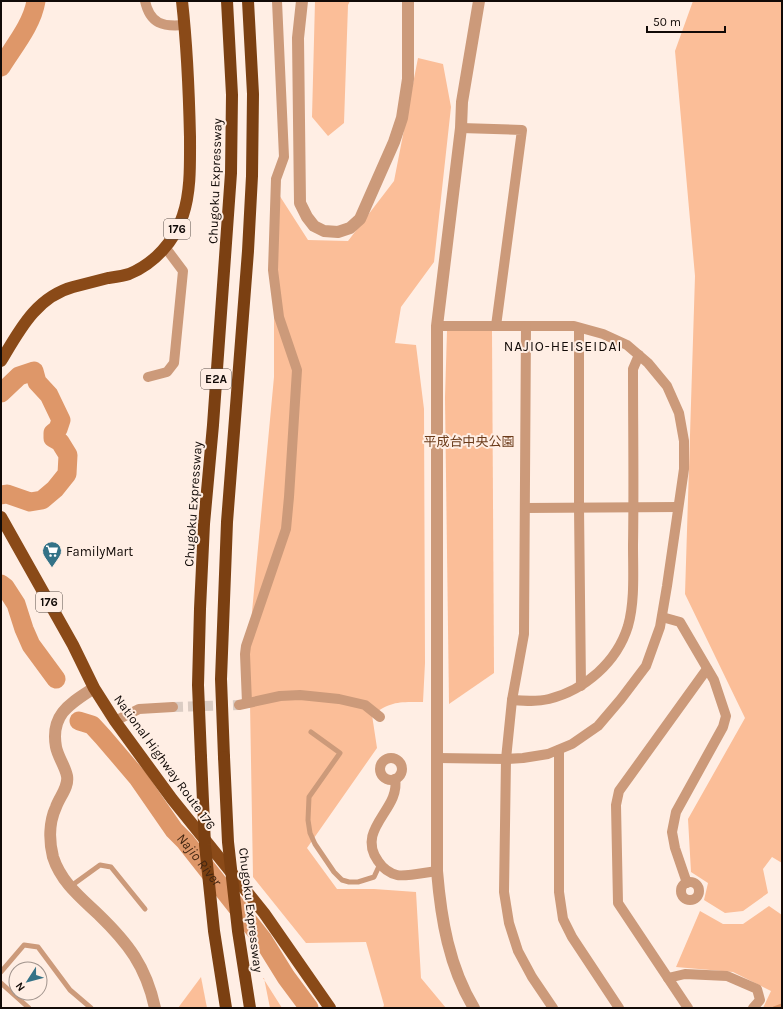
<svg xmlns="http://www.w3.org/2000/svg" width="783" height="1009" font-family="Karla,'Noto Sans JP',sans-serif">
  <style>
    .green { fill: #fbbe98 }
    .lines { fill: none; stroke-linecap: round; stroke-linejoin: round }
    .stream { stroke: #de9769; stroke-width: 3 }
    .river { stroke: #de9769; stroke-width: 19 }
    .minor-tunnel { stroke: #dbccc3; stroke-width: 10; stroke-dasharray: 10 5; stroke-linecap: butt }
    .service { stroke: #cc9a7a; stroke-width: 5 }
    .minor { stroke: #cc9a7a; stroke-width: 10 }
    .tertiary { stroke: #cc9a7a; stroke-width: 12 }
    .trunk { stroke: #8a4a18; stroke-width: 12 }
    .motorway { stroke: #7b4012; stroke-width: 12 }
    .motorway-bridge { stroke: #7b4012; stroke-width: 12 }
    .labels { text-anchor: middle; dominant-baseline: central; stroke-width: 4; stroke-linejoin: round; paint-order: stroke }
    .shield { fill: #ffeee4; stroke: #584e49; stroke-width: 1 }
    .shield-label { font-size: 12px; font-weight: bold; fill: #110a07 }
    .street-label { font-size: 13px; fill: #110a07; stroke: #ffeee4 }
    .park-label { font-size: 13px; fill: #6b3b1a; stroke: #ffeee4 }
    .poi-label { font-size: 13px; fill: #110a07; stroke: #ffeee4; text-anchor: start }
    .neighbourhood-label { font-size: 14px; letter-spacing: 1px; fill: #110a07; stroke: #ffeee4 }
    .water-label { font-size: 14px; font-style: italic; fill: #432612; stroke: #ffeee4 }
  </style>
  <rect width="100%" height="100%" fill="#ffeee4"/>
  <g class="green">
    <path d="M315,1H350L348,5L344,123L328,136L312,117Z"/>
    <path d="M693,1H782V863L772,857L763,869L768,893L743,911L725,913L704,900L708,883L691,872L688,819L745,718L685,594L695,276L675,51Z"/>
    <path d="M418,58L443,64L451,107L434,262L401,307L395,343L416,345L424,409L425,663L423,702C398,702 392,701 372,715L377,748L307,848L337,889H374L416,892L421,978L446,1008H383L384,1005L366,942L306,943L253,877L249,644L274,377V187L308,240L348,241L394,181Z"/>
    <path d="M447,331H492L494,673L449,704L445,398Z"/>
    <path d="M769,906L782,915V1008H763L771,991L733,972L676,967L700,911L723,924H743Z"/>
    <path d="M201,977L207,1008H178Z"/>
    <path d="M264,978H263L282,1008H270Z"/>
  </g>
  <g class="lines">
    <path class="stream" d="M774,1008L782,1005"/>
    <g class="river">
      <path d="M1,67C14,46 32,25 36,1"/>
      <path d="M1,393L19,376L34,371L37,382L49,395L61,420L58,429L53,433V438L60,442L68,455L67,474L55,489L42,500L30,502L7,494L1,495"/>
      <path d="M1,584L5,587L16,604L24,629L31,645L56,679"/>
      <path id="s1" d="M79,721L92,725L103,737L138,778L174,830L185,841L263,940L286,977L309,1008"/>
    </g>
    <path class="minor-tunnel" d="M173,707L239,705"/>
    <g class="service">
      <path d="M311,732L340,753L309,797L308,820L310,833L315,844L334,872L342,880L349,882H358L374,877L380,864"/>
      <path d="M71,886L100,865L111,867L145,909"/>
      <path d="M1,972L24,945L38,947L70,990L91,1008"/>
      <path d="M1,983L29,1008"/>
    </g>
    <g class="minor">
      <path d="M145,1C150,24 163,27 184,25"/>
      <path d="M461,128L522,130L496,326"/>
      <path d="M437,326H574L603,334L627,345L648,363L667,386L679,413L684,441V469L667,586L660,627L646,666L621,699L598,726L572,744L548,754L523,758L506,759L438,758"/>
      <path d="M526,326L524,634L512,700L506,759L504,892L509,923L518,951L532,977L553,1008"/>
      <path d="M579,328V507L581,686"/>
      <path d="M148,377L167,372L174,363L183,271L165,247"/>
      <path d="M525,508L678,507"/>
      <path d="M662,617L680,622L714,680L726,716L723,727L676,812L672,832L675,848L687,883"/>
      <path d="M512,700C525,701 537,702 549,699C585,690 617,662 628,626C635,601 633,572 633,545C634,486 633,428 633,369L639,355"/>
      <path d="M247,703L245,654L246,646L286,529L289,497L297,370L279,317L273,270L276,179L284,157L277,1"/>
      <path d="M239,705L280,696L300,695L339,699L365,705L380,717"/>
      <path d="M115,721L139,709L173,707"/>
      <path d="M559,750V892L563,919L572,937L619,1008"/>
      <circle cx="391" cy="769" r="11"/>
      <path d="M395,779C401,809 355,829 378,861C382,867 389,873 397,875C404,877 428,872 437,871"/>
      <circle cx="690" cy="891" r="9"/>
      <path d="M668,978L685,974L727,976L757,989L760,1000L753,1008"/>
      <path d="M688,1008L618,903L616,805L619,791L707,669"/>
    </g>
    <g class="tertiary">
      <path d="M302,1L298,38L300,203L307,217L314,226L324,231L338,232L350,228L360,219L394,142L402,118L408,79V1"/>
      <path d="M94,688C71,703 50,714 56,747C58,757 65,766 67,776C69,787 60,796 56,807C49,822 49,841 53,857C61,882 80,897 98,914C128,943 146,966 155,1008"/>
      <path d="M474,1008C449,967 441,919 437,871V326L461,128L462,102L479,1"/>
    </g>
    <g class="trunk">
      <path d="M1,361C19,331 36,297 73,287C85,284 96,281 108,278C115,277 123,276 129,274C154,264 175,241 183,215C191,191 190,163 190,137C189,92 187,46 182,1"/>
      <path d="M1,517L73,645L94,688L115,721L172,799L264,913L330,1008"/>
    </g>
    <g class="motorway">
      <path d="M201,757L198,685L200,609L204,524L213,425L231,173L232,95L227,1"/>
      <path d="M224,757L221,679L227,522L248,251L252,176L253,94L248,1"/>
    </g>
    <g class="motorway-bridge">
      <path d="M201,757L205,845L214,931L226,1008"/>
      <path d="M224,757L228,842L238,931L250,1008"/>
    </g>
  </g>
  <defs>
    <symbol id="supermarket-pin" viewBox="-11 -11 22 30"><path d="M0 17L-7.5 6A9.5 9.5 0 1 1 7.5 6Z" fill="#347287" stroke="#ffeee4"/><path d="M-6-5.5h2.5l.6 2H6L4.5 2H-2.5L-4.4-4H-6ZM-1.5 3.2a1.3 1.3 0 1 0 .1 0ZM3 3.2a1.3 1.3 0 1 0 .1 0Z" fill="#fff"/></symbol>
  </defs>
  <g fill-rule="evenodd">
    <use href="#supermarket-pin" x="41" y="540" width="22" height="30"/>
  </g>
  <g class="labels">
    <g class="shield">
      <rect x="164" y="219" width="26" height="20" rx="3"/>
      <rect x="201" y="369" width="30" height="20" rx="3"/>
      <rect x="36" y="592" width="26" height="20" rx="3"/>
    </g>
    <g class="shield-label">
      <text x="177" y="229">176</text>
      <text x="216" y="379">E2A</text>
      <text x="49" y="602">176</text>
    </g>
    <g class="street-label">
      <text transform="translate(215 181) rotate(-88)">Chugoku Expressway</text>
      <text transform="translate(193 504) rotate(-86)">Chugoku Expressway</text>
      <text transform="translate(165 762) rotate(54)">National Highway Route 176</text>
      <text transform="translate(251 910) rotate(83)">Chugoku Expressway</text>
    </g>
    <g class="park-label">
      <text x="469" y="441">平成台中央公園</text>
    </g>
    <g class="poi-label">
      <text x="66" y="551">FamilyMart</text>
    </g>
    <g class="neighbourhood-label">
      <text x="563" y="346">NAJIO-HEISEIDAI</text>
    </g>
    <g class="water-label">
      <text stroke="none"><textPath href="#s1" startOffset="186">Najio River</textPath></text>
    </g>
  </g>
  <rect width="783" height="1009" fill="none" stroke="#110a07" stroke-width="4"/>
  <g transform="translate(28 981) rotate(234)"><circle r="19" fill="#ffeee4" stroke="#a0938c"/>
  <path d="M0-3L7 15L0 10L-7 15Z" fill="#347287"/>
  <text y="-6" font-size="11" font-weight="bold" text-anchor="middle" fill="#110a07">N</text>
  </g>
  <path d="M647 26v6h78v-6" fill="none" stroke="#110a07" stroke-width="2"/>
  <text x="653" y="26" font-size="12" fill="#110a07" stroke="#ffeee4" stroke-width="3" paint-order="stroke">50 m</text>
</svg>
